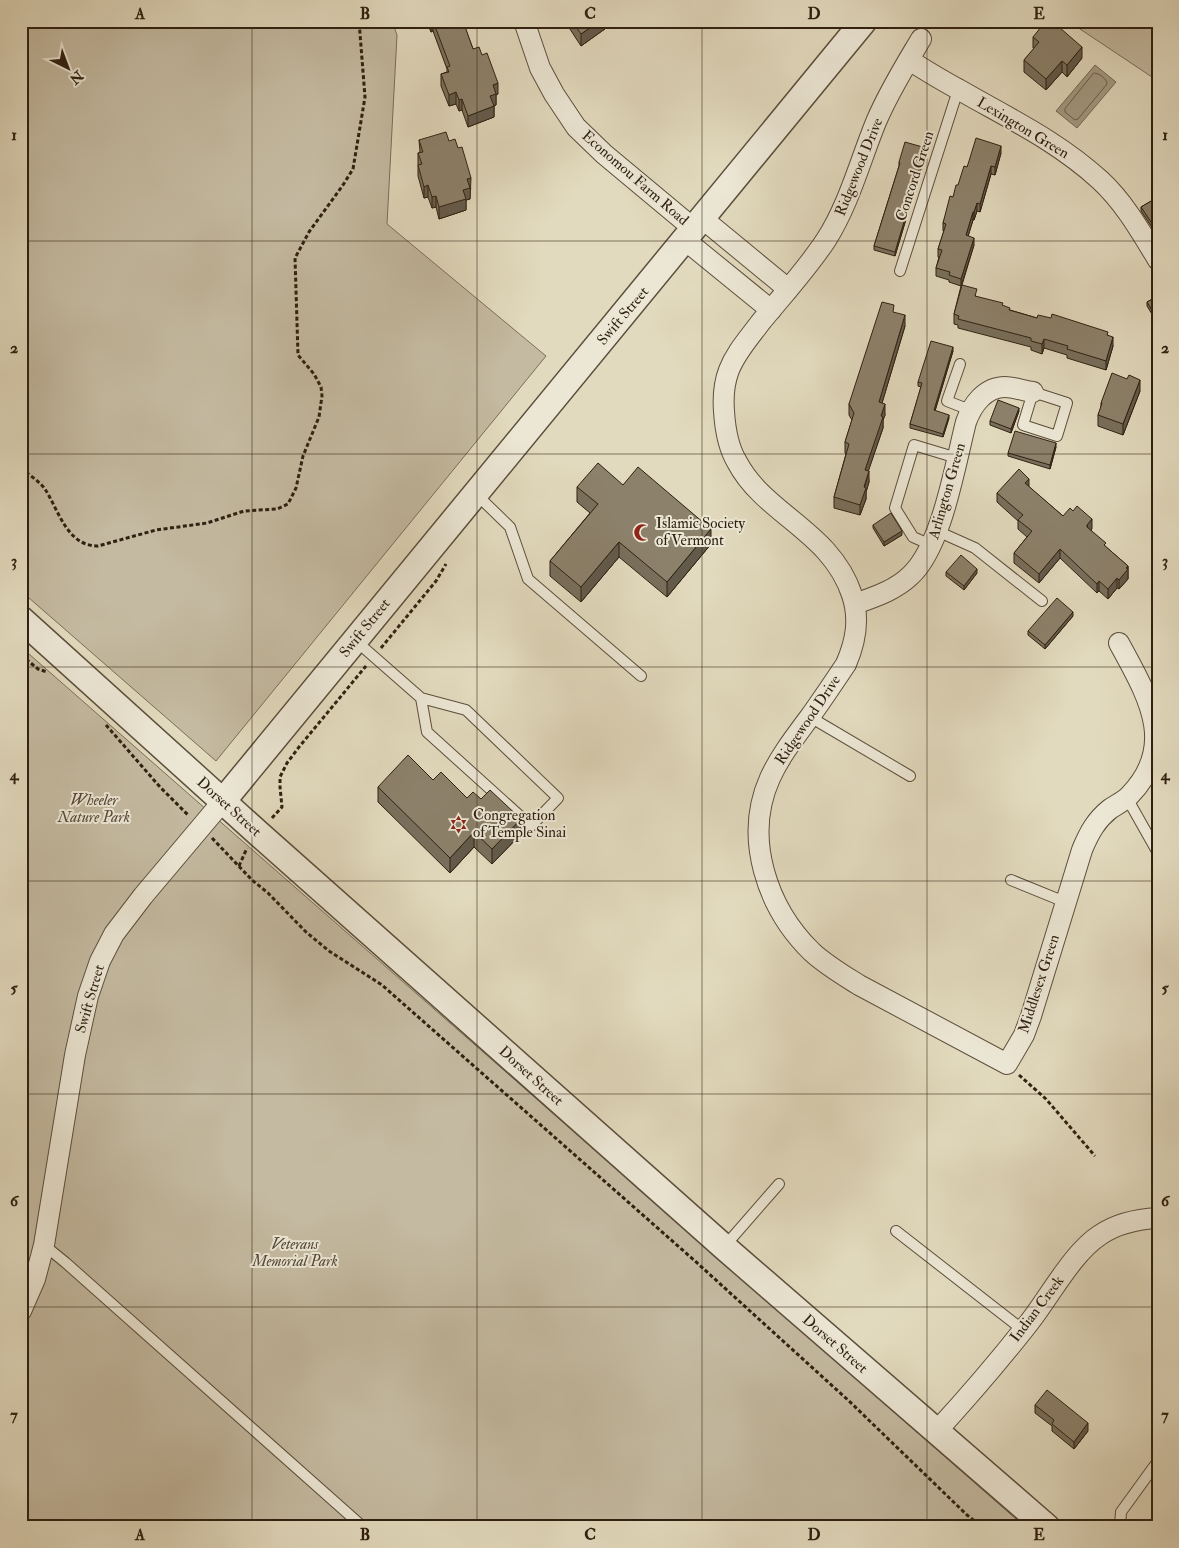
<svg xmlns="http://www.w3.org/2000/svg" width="1179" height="1548" font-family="'IM FELL Double Pica',serif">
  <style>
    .green { fill: #c4baa1; stroke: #7a6d59 }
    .water { fill: #a59b83; stroke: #766a55 }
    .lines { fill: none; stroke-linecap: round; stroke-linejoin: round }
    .shore { stroke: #6a5e4a; stroke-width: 1 }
    .service-casing { stroke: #5c4e3c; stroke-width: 12 }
    .minor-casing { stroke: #5c4e3c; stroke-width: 22 }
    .tertiary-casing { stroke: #5c4e3c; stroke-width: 28 }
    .path { stroke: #2f2011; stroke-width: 3; stroke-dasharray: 4 2.5; stroke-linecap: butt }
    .service { stroke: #ece7d5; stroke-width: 10 }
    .minor { stroke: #ece7d5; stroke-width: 20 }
    .tertiary { stroke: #ece7d5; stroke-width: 25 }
    .wall { fill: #786f5c; stroke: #2f2011 }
    .shaded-wall { fill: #625a4b; stroke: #2f2011 }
    .building { fill: #8c816b; stroke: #2f2011 }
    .grid { fill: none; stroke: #2f2011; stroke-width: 1; stroke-opacity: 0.55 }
    .labels { text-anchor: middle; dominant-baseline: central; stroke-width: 4; stroke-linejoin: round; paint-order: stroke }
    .street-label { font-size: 15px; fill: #2f2011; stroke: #ece7d5 }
    .poi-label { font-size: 15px; fill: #2f2011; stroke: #ece7d5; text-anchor: start }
    .park-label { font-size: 15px; font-style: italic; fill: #544635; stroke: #ece7d5 }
    .neatline { fill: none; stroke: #2f2011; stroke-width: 2 }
    .grid-label { font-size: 16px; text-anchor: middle; font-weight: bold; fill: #2f2011 }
  </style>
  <rect width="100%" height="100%" fill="#e2dabe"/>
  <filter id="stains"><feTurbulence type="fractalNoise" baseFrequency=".004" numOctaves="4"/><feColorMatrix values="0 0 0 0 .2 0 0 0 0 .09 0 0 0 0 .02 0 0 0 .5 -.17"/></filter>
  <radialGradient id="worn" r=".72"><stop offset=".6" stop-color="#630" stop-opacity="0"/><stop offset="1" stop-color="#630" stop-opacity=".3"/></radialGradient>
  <g class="green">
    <path d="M21,21H392L397,35L387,224L546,356L216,761L21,591Z"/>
    <path d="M1068,21H1158V81Z"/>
    <path d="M21,647L1025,1527H21Z"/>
  </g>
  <path class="water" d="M1095,65L1116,82L1077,128L1056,111Z"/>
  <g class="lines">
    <path class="shore" d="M1094,73C1099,73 1107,79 1107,84L1078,119L1075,120L1065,112V109Z"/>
    <defs>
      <g id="service">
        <path d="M900,271L958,90"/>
        <path d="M960,364L947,401L970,410"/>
        <path d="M1033,392L1067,403L1057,436L1023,425Z"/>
        <path d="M476,494L510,527L528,579L641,676"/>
        <path d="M937,531L975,548L1042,601"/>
        <path d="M931,545L913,537L895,508L914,445L957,458"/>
        <path d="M356,641L421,698L427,732L531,826L558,798L466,710L421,698"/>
        <path d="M810,717L910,776"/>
        <path d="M1127,798L1158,853"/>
        <path d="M1011,880L1065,902"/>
        <path d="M896,1231L1023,1330"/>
        <path d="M44,1245L66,1263L363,1527"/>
        <path d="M724,1247L779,1184"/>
        <path d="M1120,1527L1121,1512L1158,1461"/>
      </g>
      <g id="minor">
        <path d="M524,21L540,68L554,94L576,127L604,154L694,229"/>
        <path d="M921,39C905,66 888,93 876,122C860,161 849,204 826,240C807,269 782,296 760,323C749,338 736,352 729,370C724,383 723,398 724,411C725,428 728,447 737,462C765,515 831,531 852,595C860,619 856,641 846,664C834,682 822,700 809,718C795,737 780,756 770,778C743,838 767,908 812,952C826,965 843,975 859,985L1007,1064L1024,1035L1031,1016L1082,850C1089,833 1096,820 1110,809C1116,805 1124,801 1129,796C1179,745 1147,695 1119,643"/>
        <path d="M909,60C925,70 941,80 958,89C1008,118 1056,140 1100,180C1124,202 1141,232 1158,260"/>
        <path d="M703,219L788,289"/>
        <path d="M685,240L771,310"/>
        <path d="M855,604C874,597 894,591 910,576C942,547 955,465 966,422C972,405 985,387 1005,387C1014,387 1024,391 1033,392"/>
        <path d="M21,1311L35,1279L44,1245L75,1055L88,996L100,961L114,934L143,896L223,801"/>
        <path d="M936,1432C968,1397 999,1361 1028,1324C1049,1298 1072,1253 1100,1235C1116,1224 1139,1219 1158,1218"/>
      </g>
      <g id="tertiary">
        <path d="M21,619L259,834L724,1247L1047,1527"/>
        <path d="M223,801L864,21"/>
      </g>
    </defs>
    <use href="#service" class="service-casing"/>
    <use href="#minor" class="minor-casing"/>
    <use href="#tertiary" class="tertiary-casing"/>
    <g class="path">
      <path d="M21,468C29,475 39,481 45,489C59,511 67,546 98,546L156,530L207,523L244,511L277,509L288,504L296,488L303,456L319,417L322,396L321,387L314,374L298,355L295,258L309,232L343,185L353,169L365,97L359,21"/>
      <path d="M381,648L436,581L446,564"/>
      <path d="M21,655L38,669L47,672"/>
      <path d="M106,725L160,787L188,815"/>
      <path d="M272,818L282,807L280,787V777L287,763L299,747L366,666"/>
      <path d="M212,838L252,880L268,893L306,932L329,951L382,985L695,1261L849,1401L967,1515L982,1527"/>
      <path d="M239,866L247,848"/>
      <path d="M1019,1075L1046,1099L1095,1156"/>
    </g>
    <use href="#service" class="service"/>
    <use href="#minor" class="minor"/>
    <use href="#tertiary" class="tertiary"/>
  </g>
  <g class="wall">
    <path d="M418,21H466V24L464,25L473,49L498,94L496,95V105L494,106V117L468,127L462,110L459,111L456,104L449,106L441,86V74L447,72V69L433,31L431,32L427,23L420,26Z"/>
    <path d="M566,21H616L581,46L566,23Z"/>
    <path d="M1033,37L1082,58L1067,77L1062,72L1046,90L1024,72V60L1034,49L1033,48Z"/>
    <path d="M419,140L449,141L471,189H470V199L466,200V210L439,219L436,207L432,208L428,197L424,198L418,176V153L420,152Z"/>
    <path d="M926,152L895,256L874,250V246L899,166V162Z"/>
    <path d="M1001,153L995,175L991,174L980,212L977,211L974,220H973L968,236L974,245L962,285L977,297L1003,306L1010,310L1037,318L1108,335L1113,346L1106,370L1067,358V355L1044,348L1042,354L1031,350V347L958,328V325L954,324V314L961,286L949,282V280L936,276V268L939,257H938V249L944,231H943V223L953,197L967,167Z"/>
    <path d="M1158,197L1153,229L1141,211V207Z"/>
    <path d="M1158,296V324L1147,306V302Z"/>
    <path d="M894,312L905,326L882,403L885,415L883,420V428L868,471L869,482L866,492V499L860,515L834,508V497L846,454L845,453V442L852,420L849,415V404Z"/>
    <path d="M953,351L935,411L949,418L943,437L910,428V424L921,387L918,386V382Z"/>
    <path d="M1140,391L1123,435L1098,426V415L1101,408V403Z"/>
    <path d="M1019,411L1011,433L990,425V421Z"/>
    <path d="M1056,447L1050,469L1008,456V453Z"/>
    <path d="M623,485L711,544L667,597L619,557L581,602L550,576V561L590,513L577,502V487Z"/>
    <path d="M1029,487L1063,516L1092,529L1091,530L1106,547L1128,566V579L1119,589L1117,588L1108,599L1099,591L1097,593L1060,558L1039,583L1014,563V553L1027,537L1018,529V521L997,502V493Z"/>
    <path d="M873,525L902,535L884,546L873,528Z"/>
    <path d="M946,572L977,573L964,590L946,576Z"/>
    <path d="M1073,616L1045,649L1028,635V631Z"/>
    <path d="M433,780L467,798L481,799L521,834L492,864L474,847L450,873L378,802V787Z"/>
    <path d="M1035,1405L1088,1431L1074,1449L1052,1431V1426L1035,1413Z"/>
  </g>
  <g class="shaded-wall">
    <path d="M420,21H427V23L420,26Z"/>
    <path d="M431,21H433V31L431,32Z"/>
    <path d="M600,21H616L581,46V34Z"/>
    <path d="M1082,47V58L1067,77V65Z"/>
    <path d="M1062,61V72L1046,90V79Z"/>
    <path d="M498,83V94L496,95V105L490,107V96L493,85Z"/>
    <path d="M456,92V104L449,106V95Z"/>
    <path d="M462,99V110L459,111V100Z"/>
    <path d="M494,106V117L468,127V116Z"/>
    <path d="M1001,146V153L995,175V167Z"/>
    <path d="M926,148V152L895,256V252Z"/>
    <path d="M991,166V174L980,212V204Z"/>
    <path d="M471,178L470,199L466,200V210L439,219V207L467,179Z"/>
    <path d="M428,185V197L424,198V187Z"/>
    <path d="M436,196V207L432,208V197Z"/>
    <path d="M977,203V211L974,220V212Z"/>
    <path d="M973,212V220L966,243V235Z"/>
    <path d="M1158,222V226L1153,229V225Z"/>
    <path d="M974,238V245L961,286V279Z"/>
    <path d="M905,315V326L879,413V402Z"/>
    <path d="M1113,337V346L1106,370V361Z"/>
    <path d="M1044,339V348L1042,354V344Z"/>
    <path d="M953,347V351L934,414V410Z"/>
    <path d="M1140,380V391L1123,435V424Z"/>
    <path d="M885,404V415L883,420V428L865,481V470Z"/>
    <path d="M1019,408V411L1011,433V429Z"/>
    <path d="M949,415V418L943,437V434Z"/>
    <path d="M1056,443V447L1050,469V465Z"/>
    <path d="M869,471V482L866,492V499L860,515V505Z"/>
    <path d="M1029,479V488L1025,483Z"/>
    <path d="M1092,519V529L1087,534V525Z"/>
    <path d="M711,529V544L667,597V582Z"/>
    <path d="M902,531V535L884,546V542Z"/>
    <path d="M619,542V557L581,602V587Z"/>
    <path d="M1060,549V558L1039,583V574Z"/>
    <path d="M1128,566V579L1119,589V580Z"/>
    <path d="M977,569V573L964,590V586Z"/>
    <path d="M1117,578V588L1108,599V589Z"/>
    <path d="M1099,581V591L1097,593V584Z"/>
    <path d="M1073,612V616L1045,649V645Z"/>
    <path d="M521,819V834L492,864V849Z"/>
    <path d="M474,832V847L450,873V858Z"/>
    <path d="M1088,1423V1431L1074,1449V1442Z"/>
  </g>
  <g class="building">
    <path d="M433,21H463L473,49L479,47L482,55L487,53L498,83L493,85L496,94L490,96L494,106L468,116L462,99L459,100L456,92L449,95L441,74L449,72L447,67L450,66Z"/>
    <path d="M572,21H600L581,34Z"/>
    <path d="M1046,21H1052L1082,47L1067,65L1062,61L1046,79L1024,60L1039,42L1033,37Z"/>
    <path d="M446,132L449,141L455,139L458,148L462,147L471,178L467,179L470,188L463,190L466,199L439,207L436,196L432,197L428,185L424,187L418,165L422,164L418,153L423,152L419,140Z"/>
    <path d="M976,138L1001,146L995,167L991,166L980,204L977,203L974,212H973L966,235L974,238L961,279L949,275L950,272L936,268L942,250L938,249L946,224L943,223L950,196L953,197L956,185H958L964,166L967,167L969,161Z"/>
    <path d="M905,142L926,148L895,252L874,246L900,163L899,162Z"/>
    <path d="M1158,197V222L1153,225L1141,207Z"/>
    <path d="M962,285L977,289L975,296L1003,303L1002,305L1010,308L1009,310L1037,318L1038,315L1051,318L1052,314L1108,332L1107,335L1113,337L1106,361L1067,349L1068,346L1044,339L1042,344L1031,341V338L958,319L959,316L954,314Z"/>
    <path d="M1158,296V320L1147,302Z"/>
    <path d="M882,302L894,305L893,312L905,315L879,402L885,404L881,416L883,417L865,470L869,471L864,487L866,488L860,505L834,497L849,444L845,442L854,413L849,404Z"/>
    <path d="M931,341L953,347L934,410L949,415L943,434L910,424L922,383L918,382Z"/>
    <path d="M1112,373L1127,379L1129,375L1140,380L1123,424L1098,415L1102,403H1101Z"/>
    <path d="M998,400L1019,408L1011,429L990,421Z"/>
    <path d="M1015,431L1056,443L1050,465L1008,453Z"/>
    <path d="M598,463L623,485L638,467L711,529L667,582L619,542L581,587L550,561L598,504L577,487Z"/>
    <path d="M1019,469L1029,479L1025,483L1063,516L1070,508L1073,511L1077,506L1092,519L1087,525V527L1106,543L1104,545L1128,566L1126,568L1128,569L1119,580L1117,578L1108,589L1099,581L1097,584L1060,549L1039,574L1014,553L1032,531L1018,520L1023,515L997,493Z"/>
    <path d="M891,513L902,531L884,542L873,525Z"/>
    <path d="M961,555L977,569L964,586L946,572Z"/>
    <path d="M1057,598L1073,612L1045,645L1028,631Z"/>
    <path d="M408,755L433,780L441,772L467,798L473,792L481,799L490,790L521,819L492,849L474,832L450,858L378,787Z"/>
    <path d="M1047,1390L1088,1423L1074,1442L1052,1424L1054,1420L1035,1405Z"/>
  </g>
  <path class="grid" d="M252,21V1527M477,21V1527M702,21V1527M927,21V1527M21,241H1158M21,454H1158M21,667H1158M21,881H1158M21,1094H1158M21,1307H1158"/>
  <defs>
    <symbol id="mosque-bare" viewBox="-9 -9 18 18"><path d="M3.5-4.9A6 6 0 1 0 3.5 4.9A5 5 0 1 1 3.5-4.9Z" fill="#8f2418" stroke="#ece7d5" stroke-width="2.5" paint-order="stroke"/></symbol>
    <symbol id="synagogue-bare" viewBox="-9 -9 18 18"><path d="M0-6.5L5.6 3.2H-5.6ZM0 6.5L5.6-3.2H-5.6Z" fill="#8f2418" stroke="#ece7d5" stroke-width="2.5" paint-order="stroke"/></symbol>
  </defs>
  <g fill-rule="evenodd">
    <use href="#mosque-bare" x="630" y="520" width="25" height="25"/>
    <use href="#synagogue-bare" x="446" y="812" width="25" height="25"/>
  </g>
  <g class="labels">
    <g class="street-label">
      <text transform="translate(1023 128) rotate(31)">Lexington Green</text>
      <text transform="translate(859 167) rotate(-68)">Ridgewood Drive</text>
      <text transform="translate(915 176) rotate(-72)">Concord Green</text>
      <text transform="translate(635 178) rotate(41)">Economou Farm Road</text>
      <text transform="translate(623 316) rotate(-50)">Swift Street</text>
      <text transform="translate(947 491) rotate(-74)">Arlington Green</text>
      <text transform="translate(365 628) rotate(-51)">Swift Street</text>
      <text transform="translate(808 720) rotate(-56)">Ridgewood Drive</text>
      <text transform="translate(229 807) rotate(42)">Dorset Street</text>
      <text transform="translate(1039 984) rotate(-72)">Middlesex Green</text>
      <text transform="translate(90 999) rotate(-74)">Swift Street</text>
      <text transform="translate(531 1076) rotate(42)">Dorset Street</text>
      <text transform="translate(1037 1309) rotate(-53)">Indian Creek</text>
      <text transform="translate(835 1344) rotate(41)">Dorset Street</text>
    </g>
    <g class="poi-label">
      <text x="656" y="523">Islamic Society<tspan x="656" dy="17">of Vermont</tspan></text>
      <text x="473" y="815">Congregation<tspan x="473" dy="17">of Temple Sinai</tspan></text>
    </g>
    <g class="park-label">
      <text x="94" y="800">Wheeler<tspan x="94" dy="17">Nature Park</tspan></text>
      <text x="295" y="1244">Veterans<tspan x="295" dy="17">Memorial Park</tspan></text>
    </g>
  </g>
  <rect width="1179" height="1548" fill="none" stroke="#e2dabe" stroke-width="55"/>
  <g transform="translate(68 68) rotate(138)" stroke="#ece7d5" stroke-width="4" paint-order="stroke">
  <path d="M0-4L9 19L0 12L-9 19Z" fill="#2f2011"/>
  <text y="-8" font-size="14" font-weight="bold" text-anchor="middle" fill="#2f2011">N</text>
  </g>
  <rect x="28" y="28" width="1124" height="1492" class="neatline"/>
  <g class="grid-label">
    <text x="140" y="19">A</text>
    <text x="365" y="19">B</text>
    <text x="590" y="19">C</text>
    <text x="814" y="19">D</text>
    <text x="1039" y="19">E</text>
    <text x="14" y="140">1</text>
    <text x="1165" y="140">1</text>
    <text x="14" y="353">2</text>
    <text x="1165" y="353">2</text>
    <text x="14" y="566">3</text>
    <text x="1165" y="566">3</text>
    <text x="14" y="780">4</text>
    <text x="1165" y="780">4</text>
    <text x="14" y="993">5</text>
    <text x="1165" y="993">5</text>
    <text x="14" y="1206">6</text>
    <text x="1165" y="1206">6</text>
    <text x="14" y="1420">7</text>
    <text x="1165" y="1420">7</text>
    <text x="140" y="1540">A</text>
    <text x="365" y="1540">B</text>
    <text x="590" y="1540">C</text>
    <text x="814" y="1540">D</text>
    <text x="1039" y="1540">E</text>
  </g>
  <rect width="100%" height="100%" filter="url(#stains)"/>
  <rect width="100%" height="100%" fill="url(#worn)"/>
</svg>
